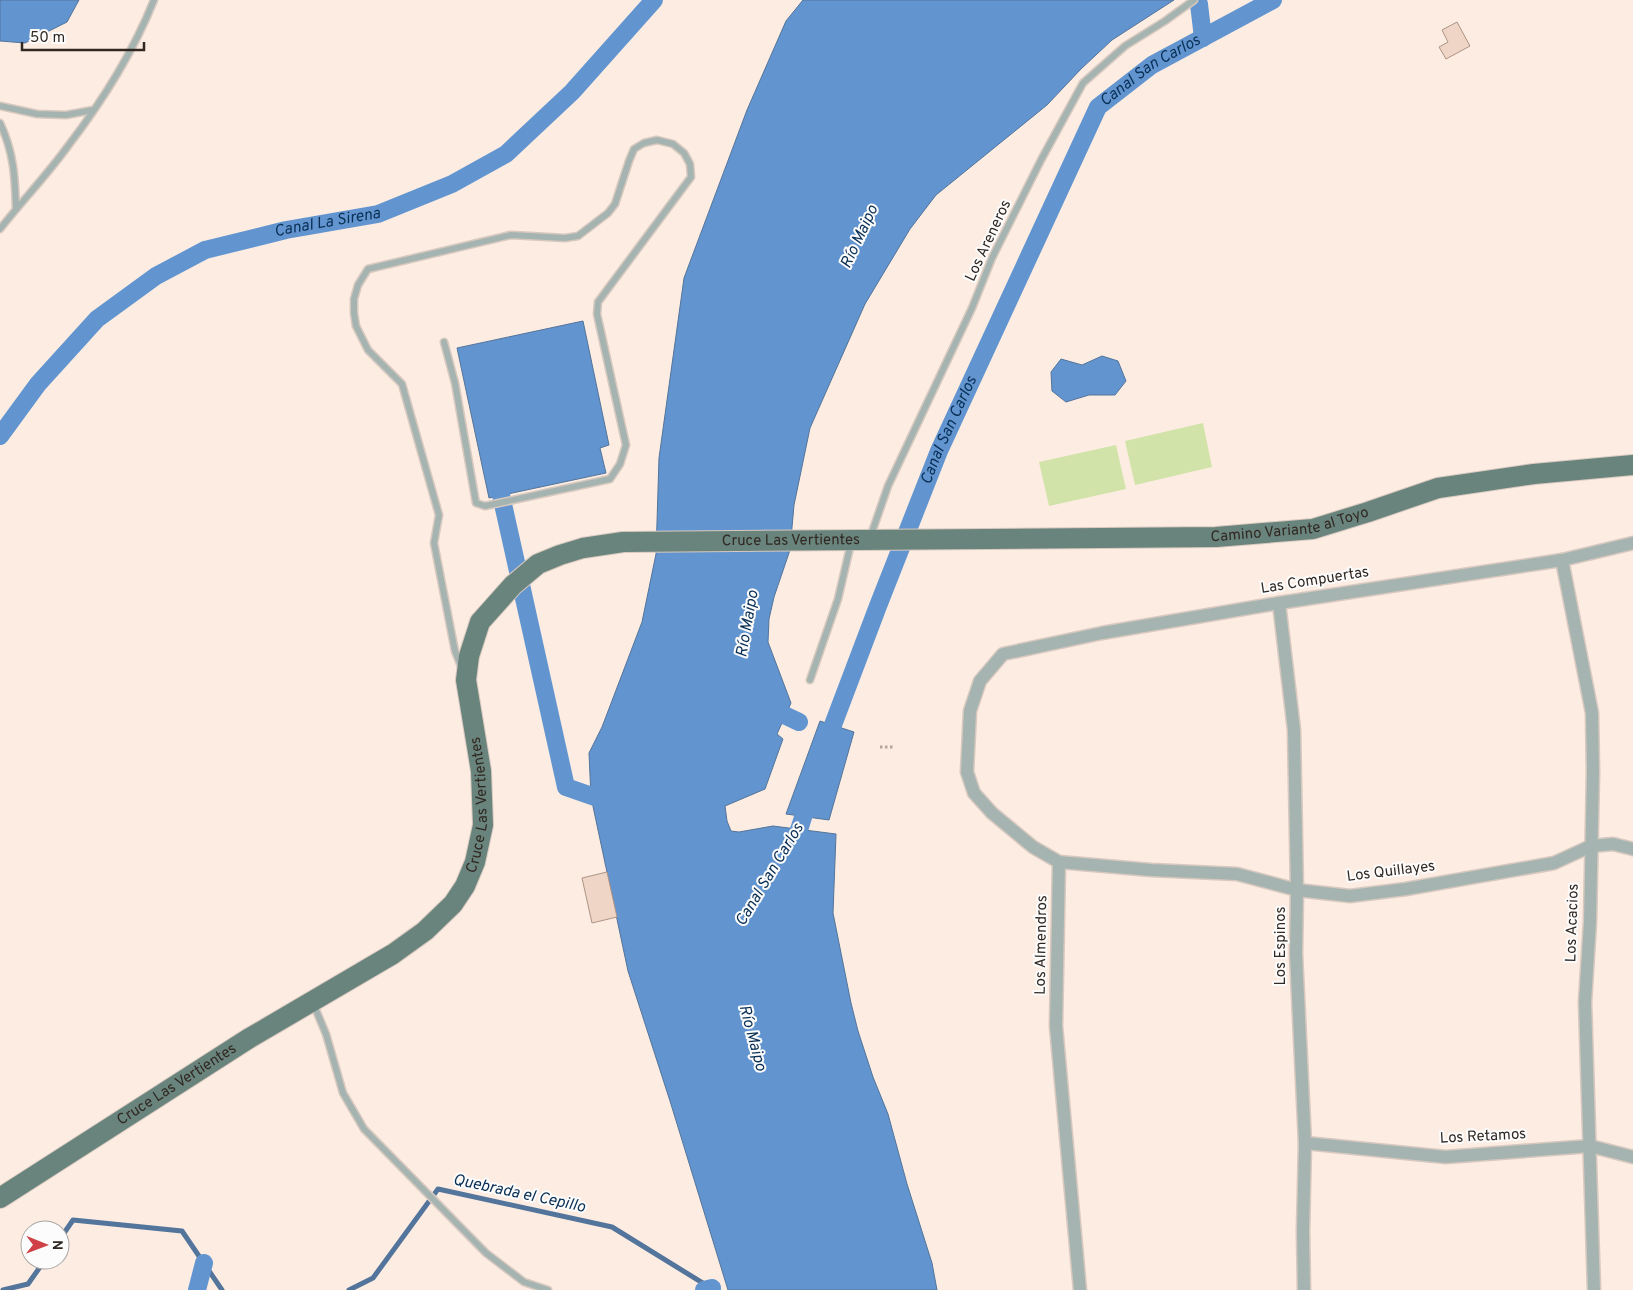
<svg xmlns="http://www.w3.org/2000/svg" width="1633" height="1290" font-family="Overpass,sans-serif">
  <style>
    .green { fill: #d2e3a9 }
    .water { fill: #6295cf; stroke: #53749b }
    .lines { fill: none; stroke-linecap: round; stroke-linejoin: round }
    .stream { stroke: #53749b; stroke-width: 5 }
    .canal { stroke: #6295cf; stroke-width: 18 }
    .building { fill: #efd5c5; stroke: #ad9485 }
    .lane-casing { stroke: #d7c9bf; stroke-width: 9 }
    .street-casing { stroke: #d7c9bf; stroke-width: 15 }
    .primary-casing { stroke: #d7c9bf; stroke-width: 22 }
    .path { stroke: #b3a69d; stroke-width: 3; stroke-dasharray: 2.5 2.5; stroke-linecap: butt }
    .lane { stroke: #a6b4b1; stroke-width: 6 }
    .street { stroke: #a6b4b1; stroke-width: 12 }
    .primary { stroke: #69837d; stroke-width: 20 }
    .labels { text-anchor: middle; dominant-baseline: central; stroke-width: 4; stroke-linejoin: round; paint-order: stroke }
    .street-label { font-size: 15px; fill: #312822; stroke: #fcfcfc }
    .water-label { font-size: 16px; font-style: italic; fill: #092f55; stroke: #fcfcfc }
  </style>
  <rect width="100%" height="100%" fill="#fcece2"/>
  <g class="green">
    <path d="M1203,423L1212,467L1135,485L1125,441Z"/>
    <path d="M1116,445L1126,489L1049,506L1039,462Z"/>
  </g>
  <g class="water">
    <path d="M0,0H79L67,22L25,43L0,41Z"/>
    <path d="M803,0H1174L1112,40L1081,69L1047,105L936,195L910,229L865,304L810,428L794,505L790,550L774,597L769,619L768,642L791,703L777,734L783,739L765,789L725,806L727,821L731,831L739,832L773,826L836,834L833,913L851,1003L858,1031L873,1077L888,1114L907,1184L932,1263L937,1290H728L670,1101L628,971L591,797L589,753L602,727L642,622L656,554L659,458L684,278L747,110L786,21Z"/>
    <path d="M583,321L609,445L600,448L606,473L489,498L457,348Z"/>
    <path d="M1102,356L1118,361L1126,381L1115,395H1089L1066,402L1052,391L1051,372L1061,359L1082,365Z"/>
    <path d="M820,721L854,732L829,820L786,814Z"/>
  </g>
  <g class="lines">
    <g class="stream">
      <path d="M60,1239L73,1220L182,1231L222,1290"/>
      <path d="M3,1290L28,1284L45,1260"/>
      <path d="M349,1290L373,1278L438,1189L612,1227L714,1290"/>
    </g>
    <g class="canal">
      <path d="M1197,0L1199,4L1203,38"/>
      <path id="s1" d="M0,436L38,384L97,319L156,276L205,250L286,230L378,214L452,184L506,154L572,92L654,0"/>
      <path d="M501,495L566,787L612,803"/>
      <path d="M765,706L799,722"/>
      <path id="s2" d="M825,746L878,606L939,451L1098,107L1152,65L1273,0"/>
      <path d="M788,849L799,830L810,795"/>
      <path d="M197,1290L204,1263"/>
      <path d="M704,1290L712,1288"/>
    </g>
  </g>
  <g class="building">
    <path d="M1457,22L1470,46L1446,59L1439,47L1448,42L1442,30Z"/>
    <path d="M607,872L617,917L592,923L582,878Z"/>
  </g>
  <g class="lines">
    <defs>
      <g id="lane">
        <path d="M0,106L37,114L66,115L93,110"/>
        <path d="M0,123C14,153 15,177 16,209"/>
        <path d="M0,229C22,201 47,175 68,146C101,103 134,50 154,0"/>
        <path d="M444,342L455,383L476,503L485,506L610,479L620,464L626,445L597,314L598,302L691,177L690,164L684,153L673,144L657,140L644,143L634,149L629,161L615,204L608,213L578,236L565,238L511,235L368,269L358,285L354,299V313L356,326L368,350L402,384L439,515L434,543L455,651L461,666"/>
        <path d="M870,538L888,486L972,308L992,258L1041,160L1083,83L1125,46L1165,21L1194,0"/>
        <path d="M810,680L838,599L851,543"/>
        <path d="M313,1003L326,1034L343,1093L364,1129L486,1253L524,1282L548,1290"/>
      </g>
      <g id="street">
        <path d="M1633,543L1562,560L1279,603L1102,633L1003,654L980,681L970,711L967,772L974,793L992,813L1033,847L1059,862L1151,870L1237,874L1297,890L1350,896L1406,889L1554,863L1591,846L1613,844L1633,849"/>
        <path d="M1562,560L1592,713L1593,772L1590,922L1585,1002L1594,1290"/>
        <path d="M1279,603L1294,730L1297,890L1296,954L1305,1143L1303,1231L1304,1290"/>
        <path d="M1059,862L1056,1026L1080,1290"/>
        <path d="M1305,1143L1446,1157L1590,1146L1633,1157"/>
      </g>
      <g id="primary">
        <path id="s3" d="M0,1198L248,1039L393,954L425,931L453,904L465,886L475,862L483,825L481,771L466,680L469,656L480,622L513,585L538,564L560,555L583,548L623,542L1216,537L1313,529L1368,512L1438,488L1534,474L1633,465"/>
      </g>
    </defs>
    <use href="#lane" class="lane-casing"/>
    <use href="#street" class="street-casing"/>
    <use href="#primary" class="primary-casing"/>
    <path class="path" d="M880,747H893"/>
    <use href="#lane" class="lane"/>
    <use href="#street" class="street"/>
    <use href="#primary" class="primary"/>
  </g>
  <g class="labels">
    <g class="street-label">
      <text transform="translate(989 241) rotate(-65)">Los Areneros</text>
      <text stroke="none"><textPath href="#s3" startOffset="1671">Camino Variante al Toyo</textPath></text>
      <text stroke="none"><textPath href="#s3" startOffset="1171">Cruce Las Vertientes</textPath></text>
      <text transform="translate(1315 581) rotate(-9)">Las Compuertas</text>
      <text stroke="none"><textPath href="#s3" startOffset="646">Cruce Las Vertientes</textPath></text>
      <text transform="translate(1391 872) rotate(-7)">Los Quillayes</text>
      <text transform="translate(1573 923) rotate(-88)">Los Acacios</text>
      <text transform="translate(1042 945) rotate(-89)">Los Almendros</text>
      <text transform="translate(1281 946) rotate(-90)">Los Espinos</text>
      <text stroke="none"><textPath href="#s3" startOffset="210">Cruce Las Vertientes</textPath></text>
      <text transform="translate(1483 1137) rotate(-3)">Los Retamos</text>
    </g>
    <g class="water-label">
      <text stroke="none"><textPath href="#s2" startOffset="759">Canal San Carlos</textPath></text>
      <text stroke="none"><textPath href="#s1" startOffset="406">Canal La Sirena</textPath></text>
      <text transform="translate(860 237) rotate(-65)">Río Maipo</text>
      <text stroke="none"><textPath href="#s2" startOffset="339">Canal San Carlos</textPath></text>
      <text transform="translate(748 624) rotate(-80)">Río Maipo</text>
      <text transform="translate(770 875) rotate(-59)">Canal San Carlos</text>
      <text transform="translate(752 1038) rotate(75)">Río Maipo</text>
      <text transform="translate(519 1194) rotate(12)">Quebrada el Cepillo</text>
    </g>
  </g>
  <g transform="translate(45 1245) rotate(91)"><circle r="24" fill="#fcfcfc" stroke="#aba7a5"/>
  <path d="M0-4L9 19L0 12L-9 19Z" fill="#cf4047"/>
  <text y="-8" font-size="14" font-weight="bold" text-anchor="middle" fill="#312822">N</text>
  </g>
  <path d="M22 42v8h122v-8" fill="none" stroke="#312822" stroke-width="2.5"/>
  <text x="30" y="42" font-size="15" fill="#312822" stroke="#fcfcfc" stroke-width="4" paint-order="stroke">50 m</text>
</svg>
